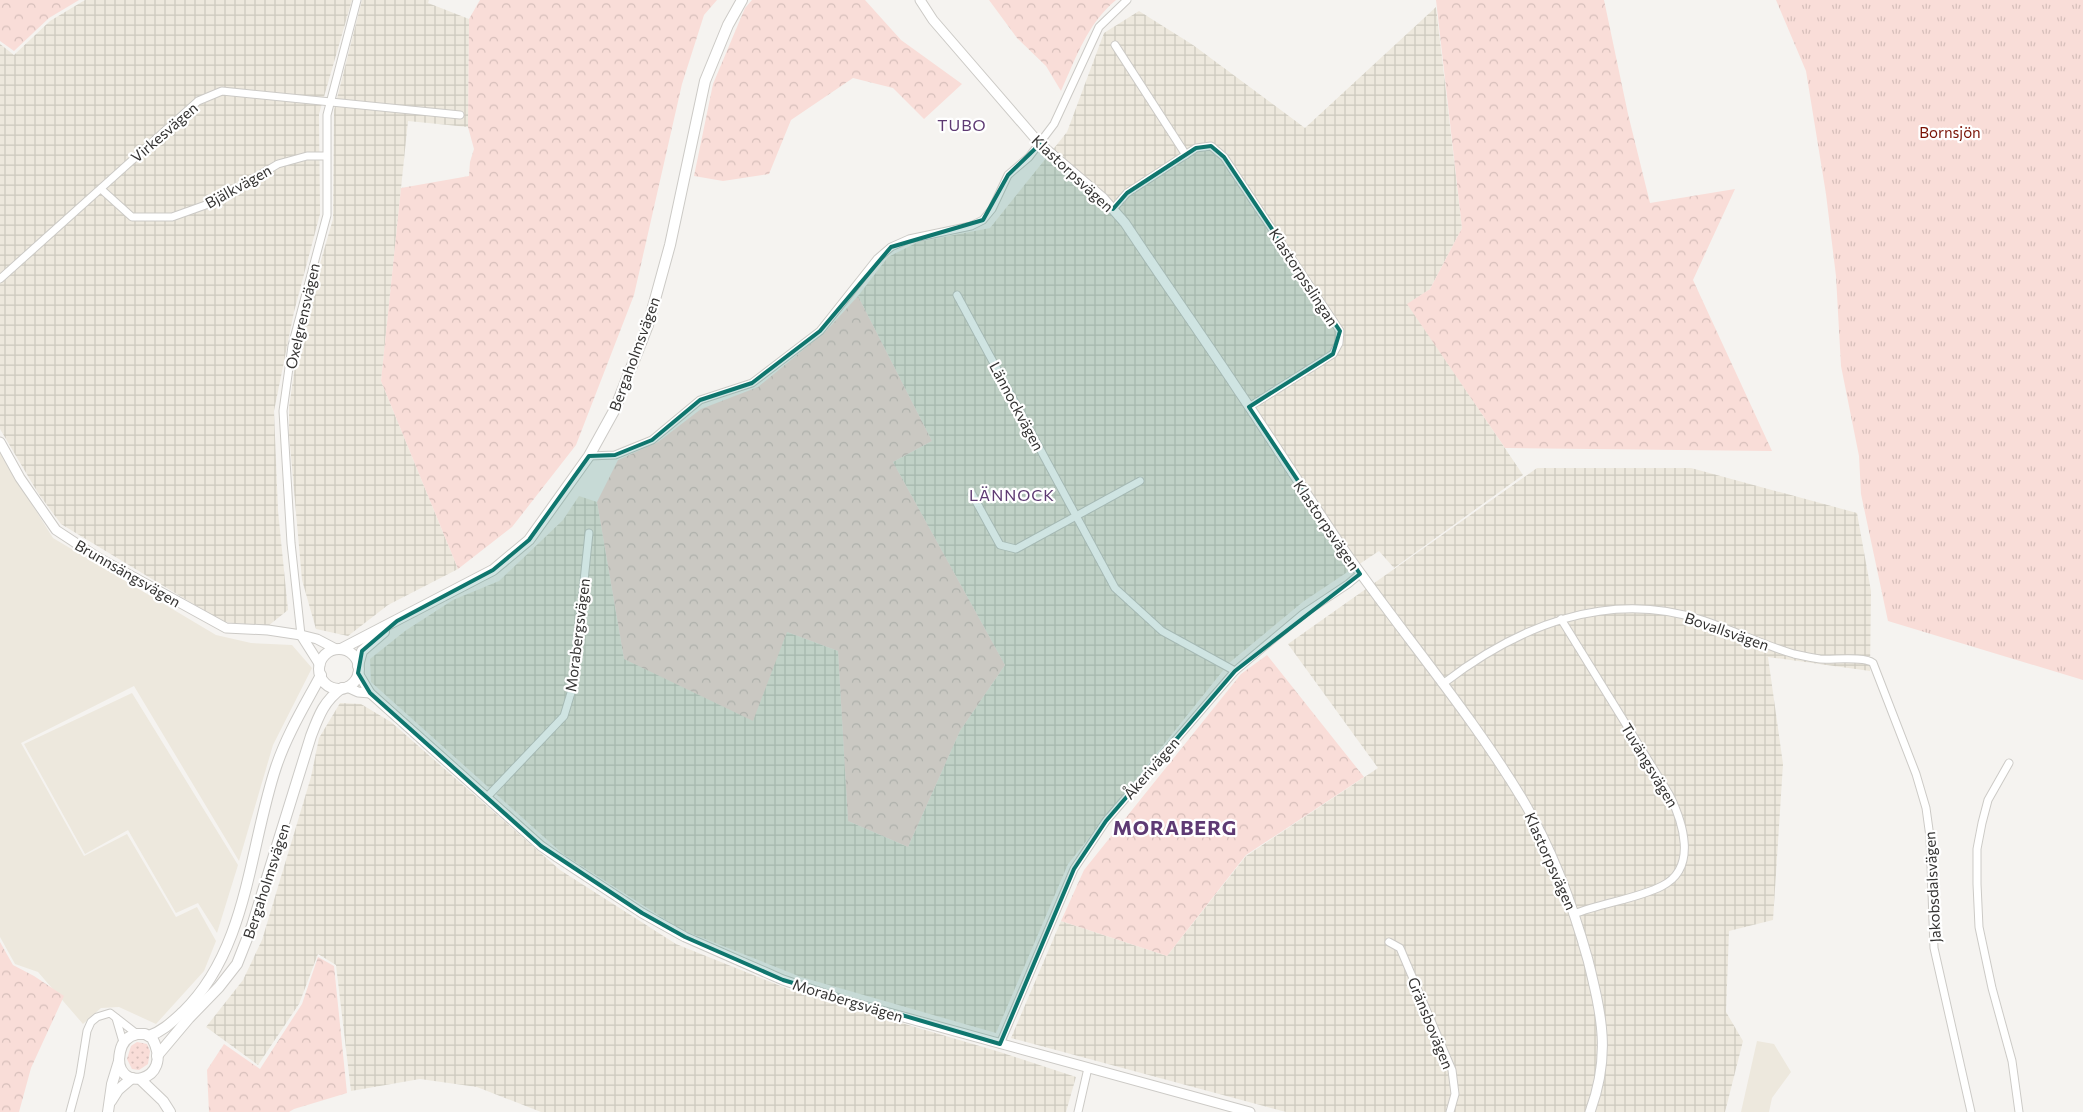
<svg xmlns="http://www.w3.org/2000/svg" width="2083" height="1112" font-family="Commissioner,sans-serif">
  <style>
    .built { fill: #ede8dd }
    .industrial { fill: url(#industrial-grid) }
    .grass { fill: url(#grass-dots) }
    .forest { fill: url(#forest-crowns) }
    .park { fill: url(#park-tufts) }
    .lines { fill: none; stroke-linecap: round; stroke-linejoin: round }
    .minor-casing { stroke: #cccac6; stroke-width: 9 }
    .tertiary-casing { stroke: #cccac6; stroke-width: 11 }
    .secondary-casing { stroke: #cccac6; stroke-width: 12 }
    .minor { stroke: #fff; stroke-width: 7 }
    .tertiary { stroke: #fff; stroke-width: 9 }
    .secondary { stroke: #fff; stroke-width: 10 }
    .marked { fill: #0f766e; fill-opacity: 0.2; stroke: #0f766e; stroke-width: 4; stroke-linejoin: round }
    .labels { text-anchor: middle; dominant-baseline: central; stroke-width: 4.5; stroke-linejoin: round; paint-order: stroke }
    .street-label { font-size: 15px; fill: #353433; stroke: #fff }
    .park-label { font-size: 15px; fill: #791205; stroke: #fff }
    .neighbourhood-label { font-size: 16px; letter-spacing: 1px; fill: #5e3a73; stroke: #fff }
    .district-label { font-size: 20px; font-weight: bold; letter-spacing: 1px; fill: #5e3a73; stroke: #fff }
  </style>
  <defs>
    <pattern id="industrial-grid" width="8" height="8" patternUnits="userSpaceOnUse" patternTransform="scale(1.25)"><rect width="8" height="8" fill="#ede8dd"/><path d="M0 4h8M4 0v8" fill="none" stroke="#ccc8be"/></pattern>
    <pattern id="grass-dots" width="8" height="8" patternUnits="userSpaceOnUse" patternTransform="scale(1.25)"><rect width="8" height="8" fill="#f9ddd8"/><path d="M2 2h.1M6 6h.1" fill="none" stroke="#d6beba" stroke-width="1.8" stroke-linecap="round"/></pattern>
    <pattern id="forest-crowns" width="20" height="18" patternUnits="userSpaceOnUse" patternTransform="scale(1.25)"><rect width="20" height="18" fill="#f9ddd8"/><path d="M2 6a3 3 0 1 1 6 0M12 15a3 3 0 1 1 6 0" fill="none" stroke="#d6beba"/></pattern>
    <pattern id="park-tufts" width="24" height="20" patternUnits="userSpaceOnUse" patternTransform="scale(1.25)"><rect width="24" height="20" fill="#f9ddd8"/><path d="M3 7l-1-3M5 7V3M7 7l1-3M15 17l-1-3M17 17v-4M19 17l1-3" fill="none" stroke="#d6beba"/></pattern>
  </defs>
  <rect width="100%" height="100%" fill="#f5f3f0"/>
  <g class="built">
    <path d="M0,453L53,538L216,635L251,643L292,645L312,668L273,745L239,861L134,686L21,743L84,856L127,834L176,917L197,907L216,941L204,971L156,1024L119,1007L101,1008L83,1024L38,972L15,964L0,937Z"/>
    <path d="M132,693L238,865L217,933L198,903L176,913L128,830L85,854L24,744Z"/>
    <path d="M1757,1041L1774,1044L1791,1072L1772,1098L1769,1112H1741Z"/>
  </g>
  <g class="industrial">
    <path d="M85,0H352L319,114L320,214L294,312L274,411L278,511L288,610L268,626L223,622L61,524L38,493L0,429V44L14,55L50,21Z"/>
    <path d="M362,0H429L428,3L469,19L468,127L408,121L381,381L458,569L388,605L348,636L316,629L302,580L289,434V407L296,359L306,312L333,219L334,110Z"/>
    <path d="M1436,7L1462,228L1430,289L1408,304L1523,475L1394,568L1379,551L1304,601L1229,663L1068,864L996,1033L801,977L680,929L563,854L371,682L370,659L405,631L453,600L499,581L563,520L579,496L597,502L624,659L787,632L838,651L848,821L908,847L960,731L1005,665L893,462L932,441L858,296L888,257L918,242L990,228L1067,132L1104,33L1139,11L1193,45L1305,128Z"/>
    <path d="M1537,468H1691L1857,513L1871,591L1870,671L1768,657L1783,764L1773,920L1729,931L1726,1012L1743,1041L1725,1112H1286L1011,1038L1061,921L1167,956L1246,856L1378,768L1288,644Z"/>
    <path d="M340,703L361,704L391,722L560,870L676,944L793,991L1000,1052L1076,1077L1066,1112H541L477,1087L420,1079L351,1091L336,965L318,954L299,1004L258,1065L206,1027L243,980L262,940L311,777L319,738Z"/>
  </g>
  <path class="grass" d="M137,1042L147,1044L150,1051L148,1064L139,1070L132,1069L127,1059L131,1046Z"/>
  <g class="forest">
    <path d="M0,0H79L49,18L14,51L0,41Z"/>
    <path d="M480,0H717L704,15L682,84L634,295L576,445L512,527L458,569L381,381L401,188L469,176L470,162L474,149L468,127L469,19Z"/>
    <path d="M752,0H865L901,40L962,84L924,119L893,88L853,78L791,120L769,174L723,181L694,176L713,84L745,8Z"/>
    <path d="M989,0H1116C1087,24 1076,58 1061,91L1046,66L1017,38Z"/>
    <path d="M1436,0H1604L1628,114L1650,203L1735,189L1693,280L1772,451L1505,448L1407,304L1430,289L1462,228Z"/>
    <path d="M858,296L932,441L893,462L1005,665L960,731L908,847L848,821L838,651L787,632L753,721L624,659L597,502L618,460L658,442L701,409L758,387L826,331Z"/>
    <path d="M1267,655L1364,777L1246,855L1167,956L1061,921L1084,870L1241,674Z"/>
    <path d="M0,942L13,965L34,976L64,996L31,1068L19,1112H0Z"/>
    <path d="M318,957L334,966L347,1093L294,1109L289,1112H209L207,1070L224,1044L260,1069L302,1004Z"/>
  </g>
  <path class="park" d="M1776,0H2083V680L1888,621L1861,494L1859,456L1841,366L1836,276L1826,194L1806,71Z"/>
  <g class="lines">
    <defs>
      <g id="minor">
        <path d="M1115,45L1186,155"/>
        <path d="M101,189L132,217H172L214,202L278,164L307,156H326"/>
        <path d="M1113,209L1127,193L1196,148L1211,146L1224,157L1340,331L1339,343L1333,354L1249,407"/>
        <path d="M0,279L198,101L222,91L460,115"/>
        <path d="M957,295L1115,588L1162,631L1235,671"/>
        <path d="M589,456L615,455L652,440L700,400L752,383L820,331L877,259L891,247L909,239L971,226L983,220L992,209L1008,175L1029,157L1054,124L1099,27L1127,0"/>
        <path d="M972,494L1000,545L1016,549L1140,481"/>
        <path d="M1561,619L1669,794C1683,822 1698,868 1662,886C1637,899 1601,903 1574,914"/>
        <path d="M301,635L291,543L283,411L292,346L327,215V115L357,0"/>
        <path d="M1444,683C1518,626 1608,589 1702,620C1733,630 1763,645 1794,654C1803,656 1812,658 1820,659C1833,660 1864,656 1873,663L1916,774L1926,808L1930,837L1934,948L1971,1112"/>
        <path d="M2009,763L1988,800L1982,823L1977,849V884L1979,927L1992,988L2012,1061L2019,1112"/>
        <path d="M487,797L564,716L573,686L589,533"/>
        <path d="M1389,942L1400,948L1452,1070L1455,1094L1450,1112"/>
        <path d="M116,1018L123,1042"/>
        <path d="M1000,1044L1074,869L1106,821L1235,671L1303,614L1348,584L1360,574"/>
        <path d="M70,1112L80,1075L87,1031L91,1022L97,1017L110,1013L137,1034"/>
        <path d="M1078,1112L1088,1068"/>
      </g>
      <g id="tertiary">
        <path d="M920,0L933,20L1040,144L1103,198L1125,223C1162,279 1201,334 1238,390C1274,443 1308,497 1344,550C1403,635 1471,713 1524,802C1553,851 1573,906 1588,960C1602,1017 1611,1055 1590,1112"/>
        <path d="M0,442L20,478L56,530L97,557L226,628L268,630L301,635L317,639L336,649"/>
        <path d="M301,635L320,665"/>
        <path d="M358,673L370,693L541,846L557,857L642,913L685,937L783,980L845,1001L1250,1112"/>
        <path d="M347,687L358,692L370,693"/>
      </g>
      <g id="secondary">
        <path d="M341,649L493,570L529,540L589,456L615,409L648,325L670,245L705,81L728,25L742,0"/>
        <circle cx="339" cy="669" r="20"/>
        <path d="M358,666L362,651L384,632"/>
        <path d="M137,1034H145L152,1038C177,1083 111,1095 120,1052C122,1042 127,1036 137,1034Z"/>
        <path d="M149,1036C163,1031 172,1022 183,1012C248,949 249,848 276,767C287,734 305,705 321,675"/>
        <path d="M157,1056L189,1018L219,987L237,964L252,926L311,736C319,715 324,701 342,688"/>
        <path d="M140,1079L163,1101L170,1112"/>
        <path d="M111,1101L118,1090L132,1078"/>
        <path d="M108,1112L112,1084L119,1061"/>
      </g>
    </defs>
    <use href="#minor" class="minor-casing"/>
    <use href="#tertiary" class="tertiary-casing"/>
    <use href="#secondary" class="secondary-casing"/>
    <use href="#minor" class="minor"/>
    <use href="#tertiary" class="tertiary"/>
    <use href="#secondary" class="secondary"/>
  </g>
  <path class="marked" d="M1040,144L1113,209L1127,193L1196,148L1211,146L1224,157L1340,331L1333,354L1249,407L1360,574L1235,671L1106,821L1074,869L1000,1044L783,980L685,937L642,913L541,846L370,693L358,673L362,651L397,621L493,570L529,540L589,456L615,455L652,440L700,400L752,383L820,331L891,247L983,220L1008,175Z"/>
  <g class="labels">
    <g class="street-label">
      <text transform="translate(164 132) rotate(-41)">Virkesvägen</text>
      <text transform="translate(1073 173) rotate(43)">Klastorpsvägen</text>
      <text transform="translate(238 186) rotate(-29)">Bjälkvägen</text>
      <text transform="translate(1304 277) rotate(57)">Klastorpsslingan</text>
      <text transform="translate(302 316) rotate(-77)">Oxelgrensvägen</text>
      <text transform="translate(634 354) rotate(-70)">Bergaholmsvägen</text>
      <text transform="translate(1017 406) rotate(62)">Lännockvägen</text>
      <text transform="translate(1327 525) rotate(56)">Klastorpsvägen</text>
      <text transform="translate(128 573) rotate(30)">Brunnsängsvägen</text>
      <text transform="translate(1727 631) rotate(19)">Bovallsvägen</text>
      <text transform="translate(577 635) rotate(-83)">Morabergsvägen</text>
      <text transform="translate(1650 765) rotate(59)">Tuvängsvägen</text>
      <text transform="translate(1151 768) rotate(-49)">Åkerivägen</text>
      <text transform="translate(1551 861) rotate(66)">Klastorpsvägen</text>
      <text transform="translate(266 881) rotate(-72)">Bergaholmsvägen</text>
      <text transform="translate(1932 887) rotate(-93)">Jakobsdalsvägen</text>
      <text transform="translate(848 1000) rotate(17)">Morabergsvägen</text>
      <text transform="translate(1431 1023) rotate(68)">Gränsbovägen</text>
    </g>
    <g class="park-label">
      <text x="1950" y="132">Bornsjön</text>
    </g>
    <g class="neighbourhood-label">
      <text x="962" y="124">TUBO</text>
      <text x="1012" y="494">LÄNNOCK</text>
    </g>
    <g class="district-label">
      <text x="1175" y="827">MORABERG</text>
    </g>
  </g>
</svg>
